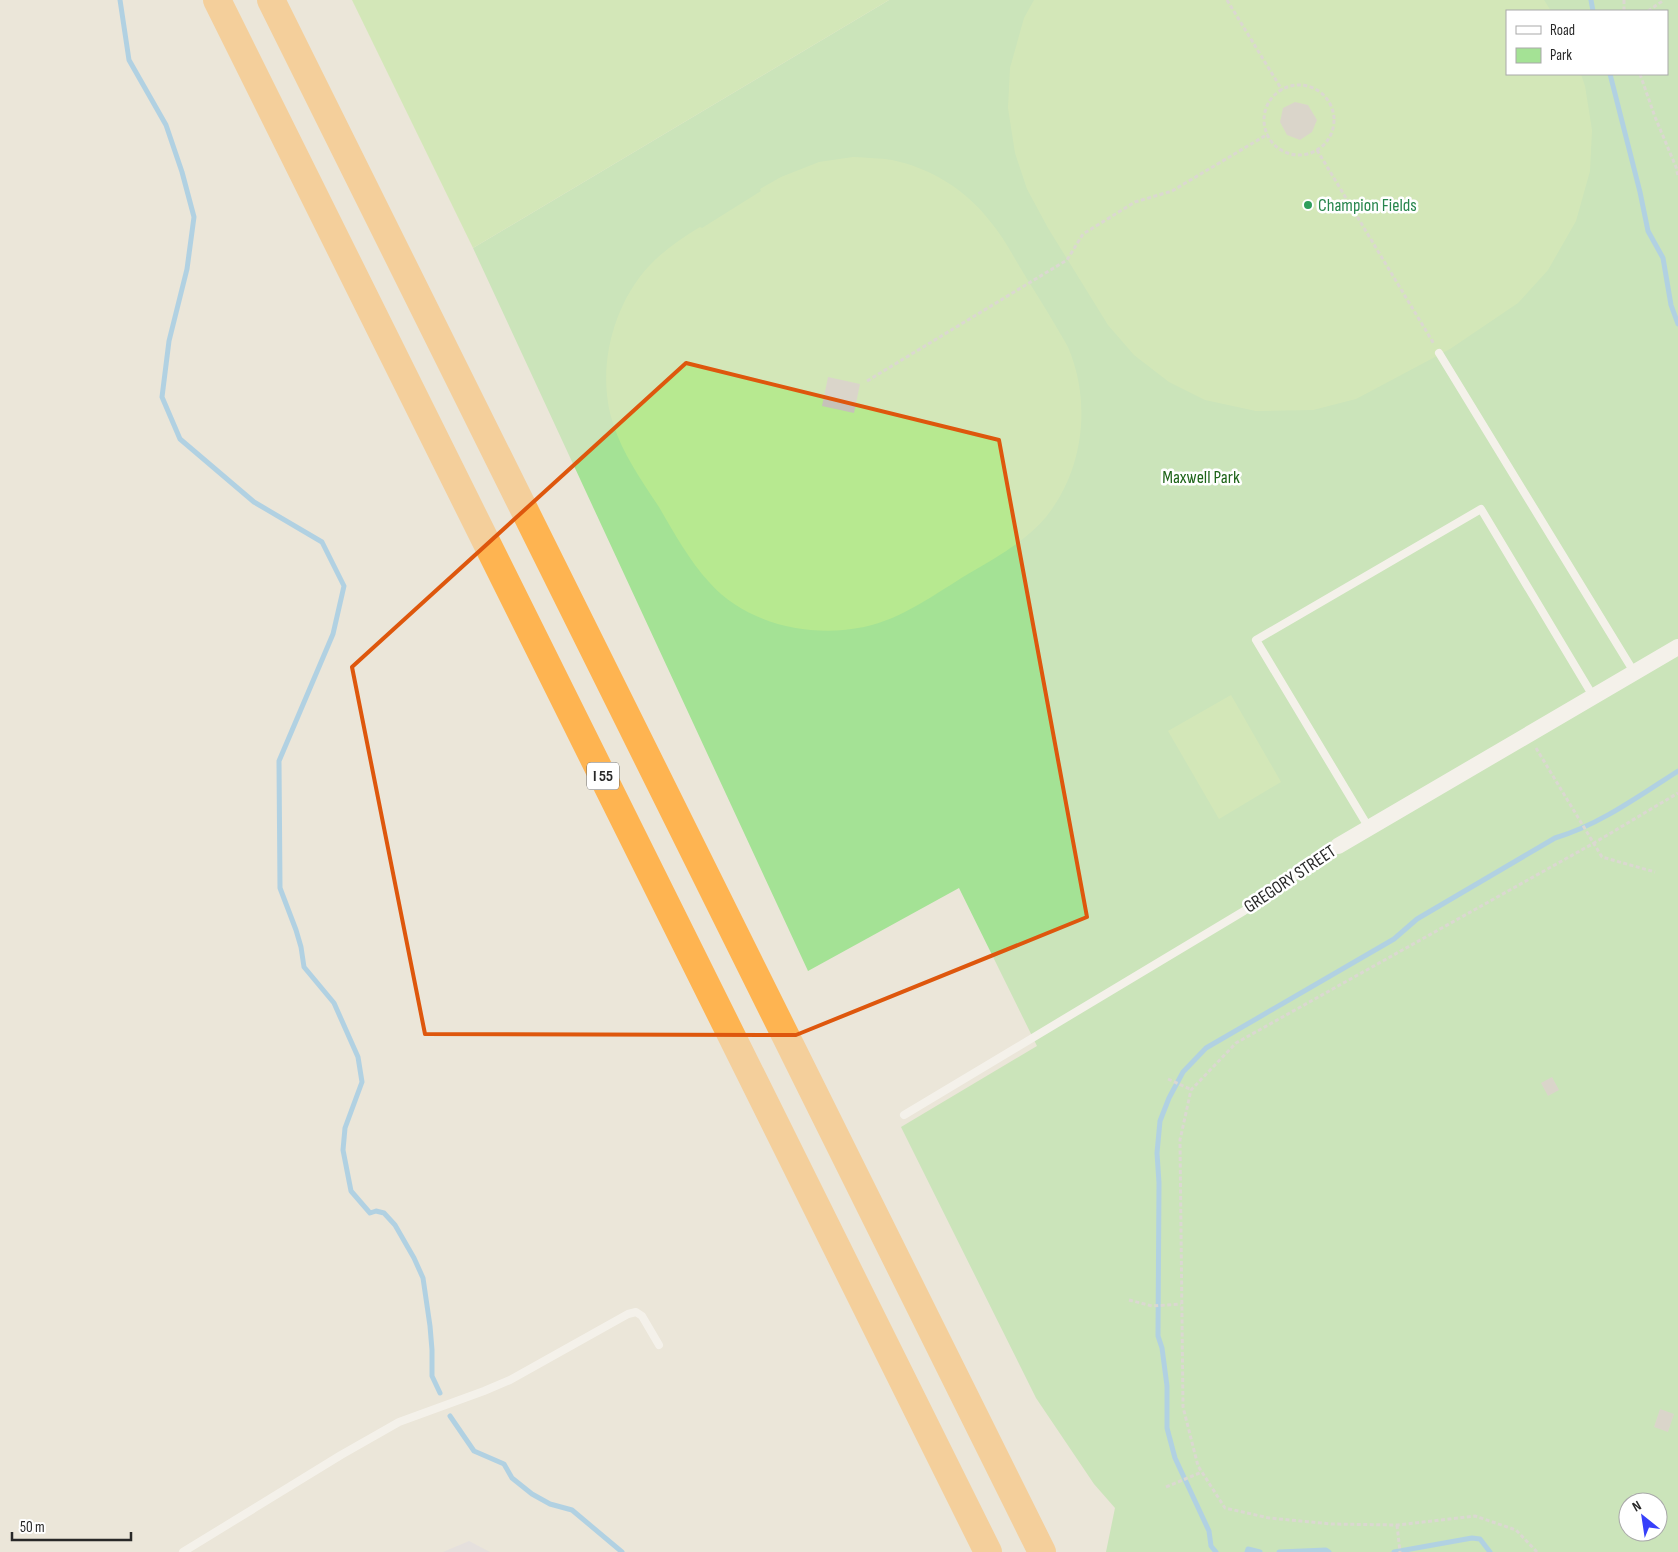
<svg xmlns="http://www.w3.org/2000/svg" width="1678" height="1552" font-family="'Sofia Sans Condensed',sans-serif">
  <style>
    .industrial { fill: #dedae3 }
    .green { fill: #a4e295; fill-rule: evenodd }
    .pitch { fill: #b7e990 }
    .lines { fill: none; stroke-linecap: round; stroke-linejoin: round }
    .stream { stroke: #6bb9ee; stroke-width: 5 }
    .building { fill: #c6c2b9 }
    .path { stroke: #c7c7c7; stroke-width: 3; stroke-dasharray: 4 2.5; stroke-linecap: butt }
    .lane { stroke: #fff; stroke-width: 8 }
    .street { stroke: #fff; stroke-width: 16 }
    .highway { stroke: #feb451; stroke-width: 28 }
    .marked { fill: none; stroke: #de570d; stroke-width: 4; stroke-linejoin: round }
    .leisure-dot { fill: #2e9e5b; stroke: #fff; stroke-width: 2 }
    .labels { text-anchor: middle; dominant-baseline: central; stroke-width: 5; stroke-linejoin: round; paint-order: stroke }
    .shield { fill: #fff; stroke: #686868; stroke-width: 1 }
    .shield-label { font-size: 16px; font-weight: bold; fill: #282828 }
    .leisure-label { font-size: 18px; fill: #27864d; stroke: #fff; text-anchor: start }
    .park-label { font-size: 18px; fill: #1e6419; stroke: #fff }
    .street-label { font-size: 18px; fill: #282828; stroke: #fff }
  </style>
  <rect width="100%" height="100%" fill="#ebe6d9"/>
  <path class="industrial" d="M469,1541L490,1552H443Z"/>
  <path class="green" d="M889,0H1678V1552H1106L1115,1508L1094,1484L1036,1398L901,1127L1037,1046L959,888L808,971L473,248ZM1507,11H1667V74H1507ZM1628,1502H1658V1532H1628Z"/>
  <g class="pitch">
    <path d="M352,0H889L473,248Z"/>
    <path d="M1034,0H1544L1551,11H1507V74H1581L1585,86L1592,130L1590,171L1576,221L1548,270L1518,303L1450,349L1356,399L1313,410L1256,411L1205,400L1169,382L1134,355L1108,325L1048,228L1027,189L1015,153L1008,108L1010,68L1024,18Z"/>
    <path d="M853,157C866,158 880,158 892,160C930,168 965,189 989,220C1003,236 1013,256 1024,274C1037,295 1049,314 1061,335C1064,340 1068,346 1070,352C1091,406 1083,471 1046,517C1025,542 995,558 968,574C935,594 902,619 864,627C811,638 747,625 709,582C689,560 674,533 659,507C642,481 622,453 613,423C596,371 612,306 649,266C664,250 682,238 700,227L702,228L761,191L760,189L781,177L819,162Z"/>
    <path d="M1231,695L1281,782L1219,819L1168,731Z"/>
  </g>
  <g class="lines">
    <g class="stream">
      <path d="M120,0L129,60L166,125L182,172L194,217L187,269L169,341L162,397L180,439L254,502L322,542L344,586L333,634L279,761L280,888L296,930L301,947L304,967L334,1003L358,1057L362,1082L345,1128L343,1150L351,1191L370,1213L376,1211L384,1213L395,1225L414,1258L423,1278L430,1326L432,1350V1376L440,1393"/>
      <path d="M1591,0L1593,11"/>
      <path d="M1610,74L1640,192L1648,231L1663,258L1671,305L1678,324"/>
      <path d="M450,1416L474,1451L504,1464L512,1478L532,1494L550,1504L572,1510L622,1552"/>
      <path d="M1216,1552L1211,1546L1209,1531L1175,1458L1167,1428V1386L1162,1348L1158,1336L1159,1183L1157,1153L1160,1121L1169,1098L1183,1072L1206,1048L1394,939L1417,919L1555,838C1599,825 1639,796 1678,771"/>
      <path d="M1247,1552L1248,1549L1260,1552"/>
      <path d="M1279,1552L1326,1550L1329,1552"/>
      <path d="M1394,1552L1472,1538L1480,1539L1490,1552"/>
    </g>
  </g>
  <g class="building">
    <path d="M1295,102L1308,105L1317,120L1312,132L1300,140L1287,135L1280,122L1283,108Z"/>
    <path d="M828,377L860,384L854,413L822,406Z"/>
    <path d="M1552,1077L1559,1090L1548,1096L1541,1083Z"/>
    <path d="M1660,1409L1674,1414L1668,1432L1654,1427Z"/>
  </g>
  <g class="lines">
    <g class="path">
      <path d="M1227,0L1282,90"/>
      <path d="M1624,0V11"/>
      <path d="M1648,11L1664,0"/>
      <path d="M1640,74L1655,117L1676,167L1678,176"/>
      <circle cx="1299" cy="120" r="35"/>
      <path d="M1317,150L1434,344"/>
      <path d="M867,381L1067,260L1083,234L1135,202L1172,191L1268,134"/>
      <path d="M1536,748L1602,857L1655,872"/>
      <path d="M1168,1079L1192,1090"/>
      <path d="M1129,1300L1152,1306L1181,1304"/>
      <path d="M1166,1487L1202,1472"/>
      <path d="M1397,1525L1400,1552"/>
      <path d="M1537,1552L1516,1530L1475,1516L1397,1525L1331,1524L1269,1518L1225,1508L1198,1466L1183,1407L1180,1140L1191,1090L1236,1043L1594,843L1678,793"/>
    </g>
    <g class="lane">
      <path d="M1439,353L1634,672"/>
      <path d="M1369,828L1256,640L1481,509L1593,696"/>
      <path d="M904,1115L1244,911L1338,846"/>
      <path d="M183,1552L341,1455L399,1422L484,1391L510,1380L628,1314L636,1312L642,1316L659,1345"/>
    </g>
    <path class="street" d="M1338,846L1678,647"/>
    <g class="highway">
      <path d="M217,0L988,1552"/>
      <path d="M271,0L1042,1552"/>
    </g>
  </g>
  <path d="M0 0H1678V1552H0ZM686,363L999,440L1087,917L796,1035L425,1034L352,667Z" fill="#ebe6d9" fill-opacity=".55" fill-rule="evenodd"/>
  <path class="marked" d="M686,363L999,440L1087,917L796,1035L425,1034L352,667Z"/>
  <circle class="leisure-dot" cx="1308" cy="205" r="5"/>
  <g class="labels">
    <rect class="shield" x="587" y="762.5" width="32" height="27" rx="4"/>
    <g class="shield-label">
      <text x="603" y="776">I 55</text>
    </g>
    <g class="leisure-label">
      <text x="1318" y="205">Champion Fields</text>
    </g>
    <g class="park-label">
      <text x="1201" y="477">Maxwell Park</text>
    </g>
    <g class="street-label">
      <text transform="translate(1290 879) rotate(-34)">GREGORY STREET</text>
    </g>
  </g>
  <rect x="1506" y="10" width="162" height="65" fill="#ffffff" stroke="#a9a9a9"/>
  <rect x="1516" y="26" width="25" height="8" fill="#ffffff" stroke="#a9a9a9"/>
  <text x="1550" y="35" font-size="15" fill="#282828">Road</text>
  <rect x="1516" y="48" width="25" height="15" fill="#a4e295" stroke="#a9a9a9"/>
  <text x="1550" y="60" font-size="15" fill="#282828">Park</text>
  <g transform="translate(1643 1517) rotate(330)"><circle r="24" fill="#ffffff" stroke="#a9a9a9"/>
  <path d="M0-4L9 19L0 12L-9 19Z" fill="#3740fa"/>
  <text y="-8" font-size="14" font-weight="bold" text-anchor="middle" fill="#282828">N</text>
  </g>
  <path d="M12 1532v8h119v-8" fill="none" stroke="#282828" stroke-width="2.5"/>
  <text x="20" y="1532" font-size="15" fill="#282828" stroke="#ffffff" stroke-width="4" paint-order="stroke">50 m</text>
</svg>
